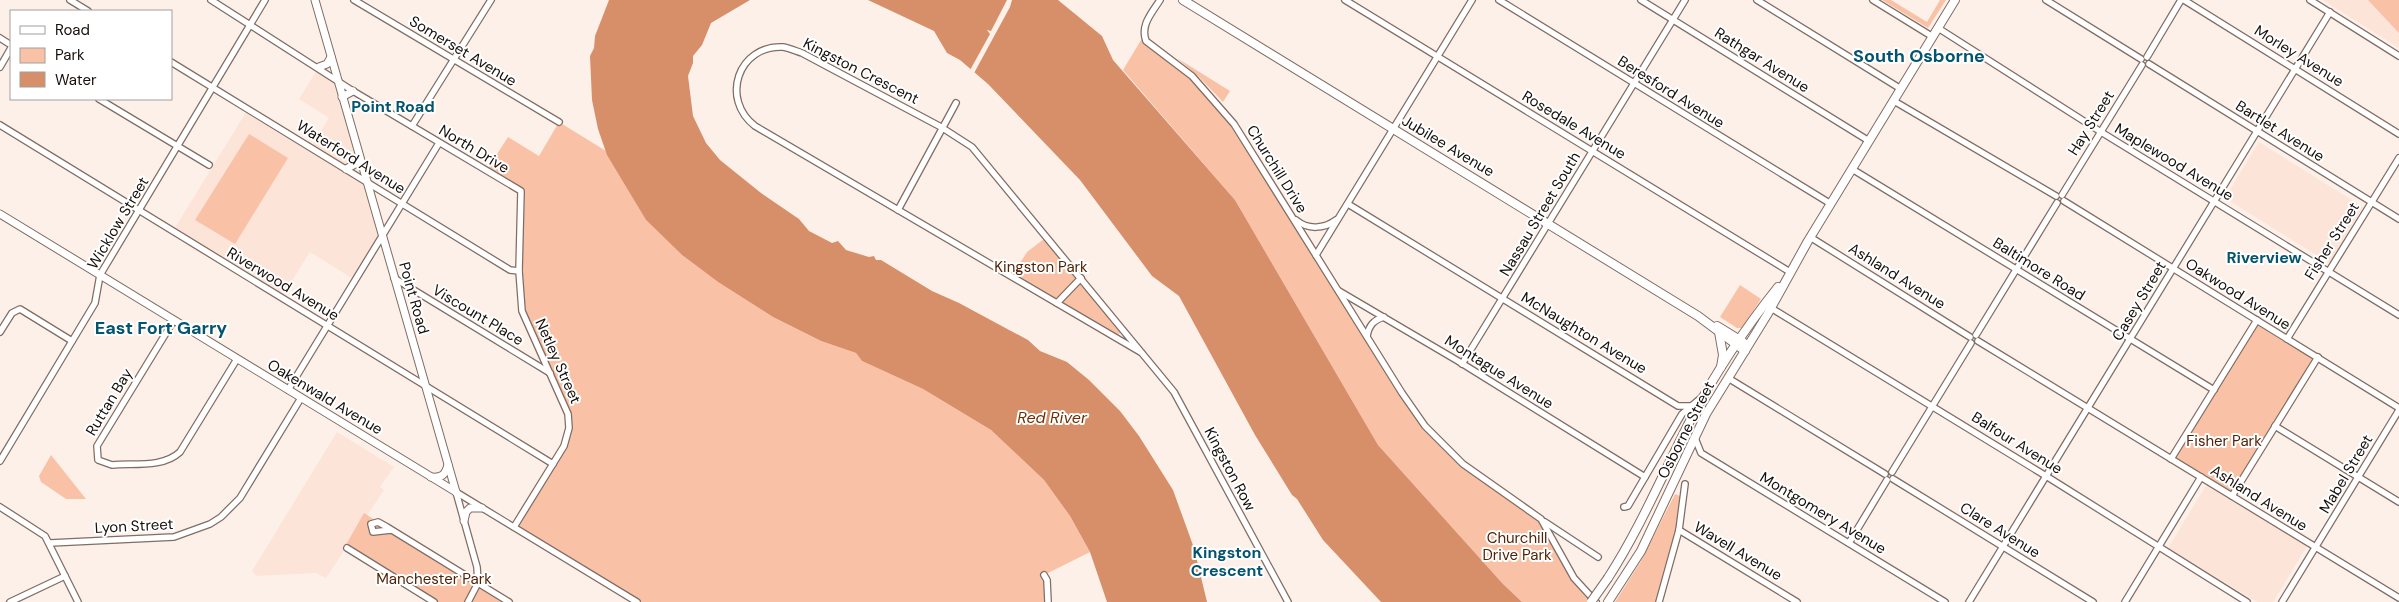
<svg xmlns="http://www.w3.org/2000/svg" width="2399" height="602" font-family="'DM Sans',sans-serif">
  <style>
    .built { fill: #fce4d8 }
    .green { fill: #f9c2a6 }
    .water { fill: #d78f6a }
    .pier { fill: #fdf0e9 }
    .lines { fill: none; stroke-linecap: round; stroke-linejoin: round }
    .minor-casing { stroke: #806d63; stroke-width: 8 }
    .tertiary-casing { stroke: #806d63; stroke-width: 9 }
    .secondary-casing { stroke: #806d63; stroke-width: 10 }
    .minor { stroke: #fff; stroke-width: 5.5 }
    .tertiary { stroke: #fff; stroke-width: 7 }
    .secondary { stroke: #fff; stroke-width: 8 }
    .secondary-bridge-casing { stroke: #806d63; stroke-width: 10; stroke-linecap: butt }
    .secondary-bridge { stroke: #fff; stroke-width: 8 }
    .labels { text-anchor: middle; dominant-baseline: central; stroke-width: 4; stroke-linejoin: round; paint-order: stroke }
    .street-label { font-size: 15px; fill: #150e0a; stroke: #fff }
    .park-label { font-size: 15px; fill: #512307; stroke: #fff }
    .neighbourhood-label { font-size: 16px; font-weight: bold; fill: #03546e; stroke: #fff }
    .water-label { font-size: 16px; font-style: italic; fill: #6e2e00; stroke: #fff }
    .quarter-label { font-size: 18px; font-weight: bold; fill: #03546e; stroke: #fff }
  </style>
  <rect width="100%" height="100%" fill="#fdf0e9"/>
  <g class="built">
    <path d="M2323,0H2399V48Z"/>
    <path d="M319,67L337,79L382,236L355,280L310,252L282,297L173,231L248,109L311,147L329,118L299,99Z"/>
    <path d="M2259,142L2363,207L2329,263L2225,198Z"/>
    <path d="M337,432L394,467L380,487L384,490L326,578L316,573L256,576L252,571Z"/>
    <path d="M2207,484L2307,546L2273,602H2257L2168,548Z"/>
  </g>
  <g class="green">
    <path d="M1882,0H1891L1927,22L1940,0H1946L1928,28Z"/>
    <path d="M2367,0H2399V33L2368,0Z"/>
    <path d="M1144,35L1146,41L1173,61L1222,109L1413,409L1463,464L1541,519L1574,578L1596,602H1522L1503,584L1378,445L1235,200L1123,70Z"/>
    <path d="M1177,58L1230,91L1223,102L1199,77Z"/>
    <path d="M559,122L606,151L646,220L682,255L718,282L773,317L821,341L856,353L862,361L923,389L991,430L1044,480L1070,516L1090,552L1044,575L1048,602H642L600,580L514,527L564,446L569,422L522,311L521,191L486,171L508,137L539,156Z"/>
    <path d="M249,134L288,158L235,244L195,220Z"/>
    <path d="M1044,239L1121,332L1118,335L1013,274L1027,252Z"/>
    <path d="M1740,285L1761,299L1742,328H1737L1720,317Z"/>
    <path d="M2258,325L2313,358L2231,492L2175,458Z"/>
    <path d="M51,455L86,499H66L41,482L39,476Z"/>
    <path d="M1675,494L1680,496L1676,529L1656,602H1615L1641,561Z"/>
    <path d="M364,513L378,522L509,602H434L347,548V543Z"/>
  </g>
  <g class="water">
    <path d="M609,0H750L711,23L702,45L693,56V63L688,76L693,116L706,143L720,160L761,193L799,219L809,231L832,243L838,241L846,250L869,257L874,256L876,260H881L932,291L959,303L1028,340L1040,351L1067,362L1089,380L1120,411L1139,436L1173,490L1194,548L1207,602H1107L1090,552L1070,516L1044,480L991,430L923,389L862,361L856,353L821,341L773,317L718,282L682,255L646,220L607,155L598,129L592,100L590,56L594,48L595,36Z"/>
    <path d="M868,0H1058L1102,36L1113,60L1235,200L1378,445L1503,584L1522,602H1381L1323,540L1297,499L1292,495L1255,435L1179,296L1152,276L1080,180L988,84L960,60L947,53L934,31Z"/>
  </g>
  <path class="pier" d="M1007,0H1012L1010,7L973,75L969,72L990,34L987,30L991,31Z"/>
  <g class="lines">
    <defs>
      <g id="minor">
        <path d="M70,0L88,11"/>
        <path d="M211,0L353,91L521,191L519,271L522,311L568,414L569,428L564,446L514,527"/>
        <path d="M354,0L559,122"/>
        <path d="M1160,0C1152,13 1140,25 1146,41L1192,76L1234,124L1402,393L1425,426L1463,464L1541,519L1574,578L1596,602"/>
        <path d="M1345,0L1790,272"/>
        <path d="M1499,0L1831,204"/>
        <path d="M1641,0L1869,141"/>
        <path d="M1757,0L1901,89"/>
        <path d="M1873,0L1933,37"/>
        <path d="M2046,0L2141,59"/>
        <path d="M2184,0L2399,134"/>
        <path d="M2310,0L2399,56"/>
        <path d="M1938,28L2101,132L2399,315"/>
        <path d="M0,38L11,45"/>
        <path d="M2147,57L2181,0"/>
        <path d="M171,62L510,270L519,271"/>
        <path d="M2149,64L2399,219"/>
        <path d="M0,67L11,48"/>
        <path d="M99,99L209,165"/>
        <path d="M1894,101L2056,196"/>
        <path d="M0,125L553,464"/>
        <path d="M412,126L491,0"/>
        <path d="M1852,169L2214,390"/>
        <path d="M2062,195L2142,65"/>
        <path d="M2064,201L2399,408"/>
        <path d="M1348,204L1678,406H1690"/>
        <path d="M898,210L956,103"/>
        <path d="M1296,220C1308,230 1324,229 1336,220"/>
        <path d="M1810,237L1970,337"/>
        <path d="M1316,255L1472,0"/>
        <path d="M394,278L550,373"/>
        <path d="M1339,291L1458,361L1645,477"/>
        <path d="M1057,303L1081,278"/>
        <path d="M1771,308L2046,476L2247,602"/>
        <path d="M174,320L97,446L98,460L112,465C134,463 163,468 180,452L237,359"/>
        <path d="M0,332L12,313L20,309L72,341"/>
        <path d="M1976,335L2057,203"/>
        <path d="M1367,336C1369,325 1374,320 1384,317"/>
        <path d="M2287,339L2399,158"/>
        <path d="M1978,341L2399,598"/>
        <path d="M1142,353L755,126C720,99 738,45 783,47C789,48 796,51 802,53L941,127L972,147L1174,392L1288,602"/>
        <path d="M1462,364L1685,0"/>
        <path d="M1728,378L1885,474"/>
        <path d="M288,390L439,143"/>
        <path d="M2275,426L2399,502"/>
        <path d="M1695,438L1701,453L1945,602"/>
        <path d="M2171,459L2257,320"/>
        <path d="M0,461L95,303L100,275L265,0"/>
        <path d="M1892,472L1971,343"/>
        <path d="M1893,479L2093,602"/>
        <path d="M456,492L637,602"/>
        <path d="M456,492L477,567L478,583L468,602"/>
        <path d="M2232,496L2318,357"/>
        <path d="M0,507L45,536L78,602"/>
        <path d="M1624,507L1628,506L1682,414L1702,397"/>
        <path d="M1545,522L1598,557"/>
        <path d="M391,530L373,532L371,524L378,522L387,527L509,602"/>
        <path d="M1679,530L1797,602"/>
        <path d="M50,543L174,537L210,524L221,517L240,498L301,398"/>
        <path d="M1849,543L1887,480"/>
        <path d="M347,548L434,602"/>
        <path d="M1044,575L1047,580L1048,602"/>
        <path d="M10,602L65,576"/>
        <path d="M1659,602L1679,530L1685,484"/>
        <path d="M1969,602L2330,12"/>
        <path d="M2125,602L2201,477"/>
        <path d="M2282,602L2399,410"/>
      </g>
      <g id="tertiary">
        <path d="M315,0L456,492"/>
        <path d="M319,67L327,64L331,57"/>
        <path d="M342,97L353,91"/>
        <path d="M346,169L357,163L359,158"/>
        <path d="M0,214L456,492"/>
        <path d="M431,477C442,478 445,475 448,465"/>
        <path d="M464,521L466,512L470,508H482"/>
      </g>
      <g id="secondary">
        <path d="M1183,0L1698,316L1745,351"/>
        <path d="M1717,326L1743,342"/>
        <path d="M1719,332L1723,355L1721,367"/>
        <path d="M1608,578C1641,527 1664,471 1692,417C1716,372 1746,327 1778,287"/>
        <path d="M1608,602L1641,551L1706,414L1767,315L1808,241L1955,0"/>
      </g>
    </defs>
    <use href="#minor" class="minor-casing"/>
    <use href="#tertiary" class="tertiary-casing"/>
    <use href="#secondary" class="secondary-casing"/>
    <use href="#minor" class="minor"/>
    <use href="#tertiary" class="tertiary"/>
    <use href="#secondary" class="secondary"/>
    <defs>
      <path id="secondary-bridge" d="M1591,602L1608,578"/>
    </defs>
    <use href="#secondary-bridge" class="secondary-bridge-casing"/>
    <use href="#secondary-bridge" class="secondary-bridge"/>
  </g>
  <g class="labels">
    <g class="street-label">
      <text transform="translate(463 51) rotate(31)">Somerset Avenue</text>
      <text transform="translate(2299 56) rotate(32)">Morley Avenue</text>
      <text transform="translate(1762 60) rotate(32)">Rathgar Avenue</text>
      <text transform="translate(861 71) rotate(27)">Kingston Crescent</text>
      <text transform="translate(1671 92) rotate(32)">Beresford Avenue</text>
      <text transform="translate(2091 123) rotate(-58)">Hay Street</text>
      <text transform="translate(1574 125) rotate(31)">Rosedale Avenue</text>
      <text transform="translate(2280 131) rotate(32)">Bartlet Avenue</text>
      <text transform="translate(1448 146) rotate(31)">Jubilee Avenue</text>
      <text transform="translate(474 149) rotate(31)">North Drive</text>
      <text transform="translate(351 157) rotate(32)">Waterford Avenue</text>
      <text transform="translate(2174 162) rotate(31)">Maplewood Avenue</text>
      <text transform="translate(1277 169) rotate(58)">Churchill Drive</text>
      <text transform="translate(1540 214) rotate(-59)">Nassau Street South</text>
      <text transform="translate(118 223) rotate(-59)">Wicklow Street</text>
      <text transform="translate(2332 241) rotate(-58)">Fisher Street</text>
      <text transform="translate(2039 269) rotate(32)">Baltimore Road</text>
      <text transform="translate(1897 276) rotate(32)">Ashland Avenue</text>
      <text transform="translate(283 284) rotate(31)">Riverwood Avenue</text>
      <text transform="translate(2238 294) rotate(32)">Oakwood Avenue</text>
      <text transform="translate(414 298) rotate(74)">Point Road</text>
      <text transform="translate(2139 301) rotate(-59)">Casey Street</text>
      <text transform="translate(478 315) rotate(31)">Viscount Place</text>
      <text transform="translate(1584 333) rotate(31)">McNaughton Avenue</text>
      <text transform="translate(558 361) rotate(66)">Netley Street</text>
      <text transform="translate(1499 372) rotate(32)">Montague Avenue</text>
      <text transform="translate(325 397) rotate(31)">Oakenwald Avenue</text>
      <text transform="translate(109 402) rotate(-59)">Ruttan Bay</text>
      <text transform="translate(1686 430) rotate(-63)">Osborne Street</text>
      <text transform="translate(2017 443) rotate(32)">Balfour Avenue</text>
      <text transform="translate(1230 469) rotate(62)">Kingston Row</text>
      <text transform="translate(2346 474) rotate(-59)">Mabel Street</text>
      <text transform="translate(2259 498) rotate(32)">Ashland Avenue</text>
      <text transform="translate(1823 513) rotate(31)">Montgomery Avenue</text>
      <text transform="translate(134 526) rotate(-3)">Lyon Street</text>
      <text transform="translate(2000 530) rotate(32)">Clare Avenue</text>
      <text transform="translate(1738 551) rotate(31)">Wavell Avenue</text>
    </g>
    <g class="park-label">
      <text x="1041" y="267">Kingston Park</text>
      <text x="2224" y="441">Fisher Park</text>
      <text x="1517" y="538">Churchill<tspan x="1517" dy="17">Drive Park</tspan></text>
      <text x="434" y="579">Manchester Park</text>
    </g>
    <g class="neighbourhood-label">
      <text x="393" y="106">Point Road</text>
      <text x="2264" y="257">Riverview</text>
      <text x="1227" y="552">Kingston<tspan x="1227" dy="18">Crescent</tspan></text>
    </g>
    <g class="water-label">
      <text x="1052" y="417">Red River</text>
    </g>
    <g class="quarter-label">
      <text x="1919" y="56">South Osborne</text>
      <text x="161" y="328">East Fort Garry</text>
    </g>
  </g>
  <rect x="10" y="10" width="162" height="90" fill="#ffffff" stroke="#a19f9d"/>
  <rect x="20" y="26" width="25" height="8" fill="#ffffff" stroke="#a19f9d"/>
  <text x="55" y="35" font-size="15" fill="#150e0a">Road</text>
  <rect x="20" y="48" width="25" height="15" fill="#f9c2a6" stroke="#a19f9d"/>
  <text x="55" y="60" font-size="15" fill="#150e0a">Park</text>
  <rect x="20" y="72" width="25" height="15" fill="#d78f6a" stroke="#a19f9d"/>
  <text x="55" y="85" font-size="15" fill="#150e0a">Water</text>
</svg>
